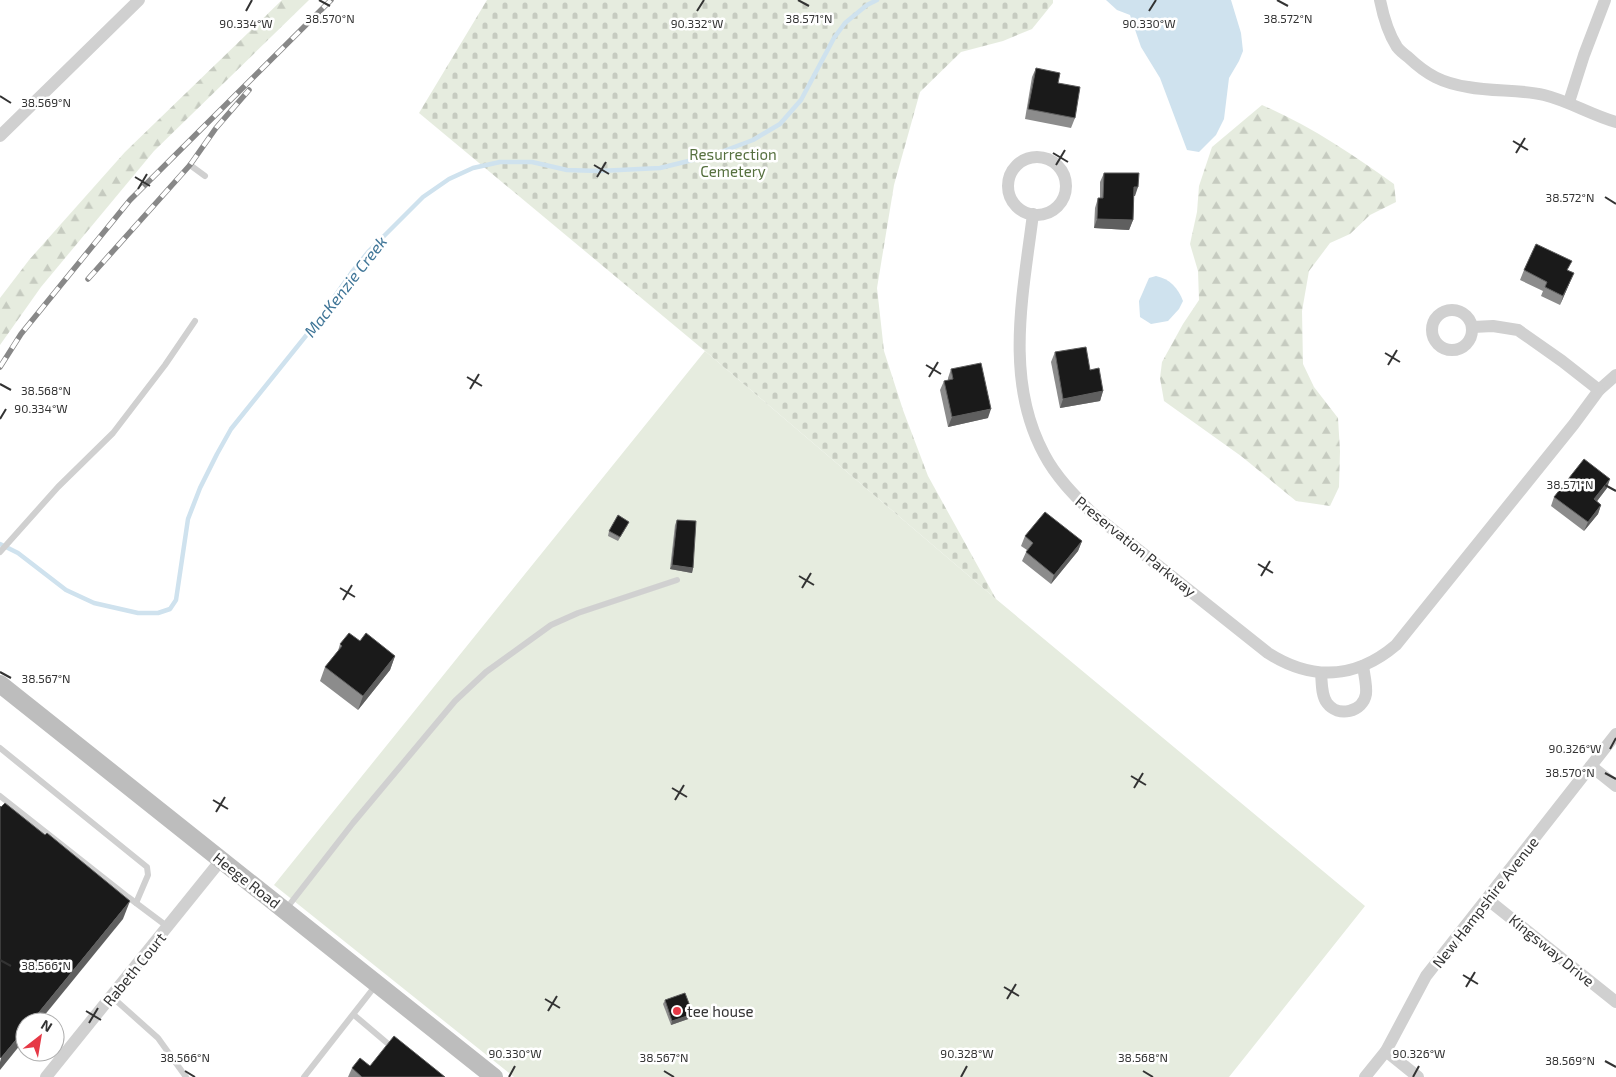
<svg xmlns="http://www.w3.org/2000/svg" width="1616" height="1077" font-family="'Exo 2',sans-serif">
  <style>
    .green { fill: #e6ecdf }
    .forest { fill: url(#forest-firs) }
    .cemetery { fill: url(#cemetery-stones) }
    .water { fill: #cfe2ee }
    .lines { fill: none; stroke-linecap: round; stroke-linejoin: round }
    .stream { stroke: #cfe2ee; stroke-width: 4.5 }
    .lane { stroke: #d0d0d0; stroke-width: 6 }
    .street { stroke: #d0d0d0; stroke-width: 12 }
    .secondary { stroke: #bdbdbd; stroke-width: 18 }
    .rail-casing { stroke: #888; stroke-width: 5.5 }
    .rail { stroke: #fff; stroke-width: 4; stroke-dasharray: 11; stroke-linecap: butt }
    .wall { fill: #8c8c8c }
    .shaded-wall { fill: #5f5f5f }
    .building { fill: #1a1a1a; stroke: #5f5f5f }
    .ticks { fill: none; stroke: #333; stroke-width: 2 }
    .poi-dot { fill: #e63946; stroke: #fff; stroke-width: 2 }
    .labels { text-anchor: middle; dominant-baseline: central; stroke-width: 5; stroke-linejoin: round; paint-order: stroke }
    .park-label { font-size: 15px; fill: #56703f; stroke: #fff }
    .street-label { font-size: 15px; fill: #333; stroke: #fff }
    .poi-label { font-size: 15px; fill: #333; stroke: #fff; text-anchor: start }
    .water-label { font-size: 16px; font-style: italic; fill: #3f7597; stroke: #fff }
    .ticks-label { font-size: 12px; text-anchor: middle; fill: #333; stroke: #fff; stroke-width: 5; stroke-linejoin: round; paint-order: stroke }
  </style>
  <defs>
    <pattern id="forest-firs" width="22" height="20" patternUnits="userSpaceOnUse" patternTransform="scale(1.25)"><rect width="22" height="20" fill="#e6ecdf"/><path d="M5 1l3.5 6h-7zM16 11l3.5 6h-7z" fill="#c6cbc0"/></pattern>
    <pattern id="cemetery-stones" width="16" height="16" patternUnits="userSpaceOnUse" patternTransform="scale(1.25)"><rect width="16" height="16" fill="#e6ecdf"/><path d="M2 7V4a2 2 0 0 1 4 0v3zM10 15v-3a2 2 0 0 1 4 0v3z" fill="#c6cbc0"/></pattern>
  </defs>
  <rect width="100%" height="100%" fill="#fff"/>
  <path class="green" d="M705,351L996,599L1365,906L1229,1077H514L274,885Z"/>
  <g class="forest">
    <path d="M282,0H309L154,151L41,287L0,345V298L29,260L125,152Z"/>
    <path d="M1262,105C1307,124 1354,155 1394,184L1396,202L1370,215L1350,234L1330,243L1309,271L1302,311L1303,364L1314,387L1338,418L1340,451L1339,487L1330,506L1296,501L1241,456L1164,401L1160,378L1162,362L1183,324L1199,300L1198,271L1190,244L1197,212L1199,186L1212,147Z"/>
  </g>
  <path class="cemetery" d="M487,0H1053V3L1032,29L1003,41L961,52L920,92L894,185L877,288L884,351L903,410L928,476L996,599L705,351L419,113Z"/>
  <g class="water">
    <path d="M1106,0H1231L1241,33L1243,51L1239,61L1229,78L1224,119L1216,135L1199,152L1187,150L1160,78L1141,47L1130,15L1117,10Z"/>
    <path d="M1156,276C1170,279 1178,288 1183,301L1179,309L1168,321L1151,324L1140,317L1139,301L1149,278Z"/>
  </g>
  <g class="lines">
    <path class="stream" d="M0,544L18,553L66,590L94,603L138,613H158L170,609L176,600L188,519L200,488L217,454L231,429L313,327L352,272L369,251L423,197L449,179L473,168L500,162H532L567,170L599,171L660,168L713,155L753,140L780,124L801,100L834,38L845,23L867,5L877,0"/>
    <g class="lane">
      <path d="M190,165L205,176"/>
      <path d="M0,552L58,487L113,433L165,365L195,321"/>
      <path d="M0,748L147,867L148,875L136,903"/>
      <path d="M0,796L128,897L168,927"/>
      <path d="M286,909L353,823L455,701L486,672L551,625L578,613L677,580"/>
      <path d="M111,996L158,1038L186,1077"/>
      <path d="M354,1015L393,1048"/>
      <path d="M304,1077L376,985"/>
    </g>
    <g class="street">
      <path d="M1380,0C1383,15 1388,33 1397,47C1400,51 1404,54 1408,57C1427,75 1442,83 1468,87C1494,92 1519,89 1544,95C1569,101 1591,115 1616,122"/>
      <path d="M1569,102L1584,55L1605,0"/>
      <path d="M0,136L139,0"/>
      <circle cx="1037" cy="186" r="29"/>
      <path d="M1033,214C1023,294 1004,380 1044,454C1056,477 1074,495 1092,513L1268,653C1312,681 1356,679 1396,645L1574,424L1599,390L1616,375"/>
      <circle cx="1452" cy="330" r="20"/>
      <path d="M1473,327L1493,326L1518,330L1562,361L1599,390"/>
      <path d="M1321,673C1322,682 1321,695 1327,703C1338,718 1363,712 1366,694C1367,685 1364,674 1363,666"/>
      <path d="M1591,766L1616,786"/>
      <path d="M1487,899L1616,1002"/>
      <path d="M1386,1051L1418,1077"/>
      <path d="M46,1077L221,860"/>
      <path d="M1365,1077L1386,1051L1426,976L1616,734"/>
    </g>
    <path class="secondary" d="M0,684L494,1077"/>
    <defs>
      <g id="rail">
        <path d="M88,279L190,165L216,128L249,90"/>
        <path d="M0,367L21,334L130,200L331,0"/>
      </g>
    </defs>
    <use href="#rail" class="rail-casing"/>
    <use href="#rail" class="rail"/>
  </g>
  <g class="wall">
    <path d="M1036,68L1058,83L1075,118L1071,128L1025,119L1032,77Z"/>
    <path d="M1104,173L1135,196H1134L1133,220L1129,230L1094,228L1095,208L1098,198H1100V182Z"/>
    <path d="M1524,270L1570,282L1560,305L1541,296L1543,291L1520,280Z"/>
    <path d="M1055,352L1090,370L1103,391L1100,401L1060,408L1051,362Z"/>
    <path d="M951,369L988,418L948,427L940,390L944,381L948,380V378Z"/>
    <path d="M1607,488L1597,501L1601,505L1598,514L1584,531L1551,506L1554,497Z"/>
    <path d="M677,520L693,568L692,573L670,569L675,525Z"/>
    <path d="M629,522L627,526L618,541L608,536L609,531Z"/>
    <path d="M1025,536L1082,541L1078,551L1051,584L1022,561L1027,550L1021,546Z"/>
    <path d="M360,641L395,656L390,670L358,710L320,681L325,667L338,651L340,644Z"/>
    <path d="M665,1000L693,1014L691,1018L671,1025L663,1004Z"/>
    <path d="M370,1066L445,1077H348L352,1068Z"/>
  </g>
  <g class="shaded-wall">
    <path d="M1134,187H1138L1135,196H1130Z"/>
    <path d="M1097,219L1133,220L1129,230L1094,228Z"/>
    <path d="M1574,273L1570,282L1560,305L1563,296Z"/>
    <path d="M1103,391L1100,401L1060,408L1063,399Z"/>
    <path d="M991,409L988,418L948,427L952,417Z"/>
    <path d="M1610,479L1607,488L1591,509L1594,499Z"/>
    <path d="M1601,505L1598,514L1584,531L1588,522Z"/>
    <path d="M1082,541L1078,551L1051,584L1054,575Z"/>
    <path d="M672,565L693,568L692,573L670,569Z"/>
    <path d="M395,656L390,670L358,710L363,696Z"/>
    <path d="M130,901L123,919L39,1022H31Z"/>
    <path d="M693,1014L691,1018L671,1025L672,1021Z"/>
    <path d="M25,1029V1039L0,1070V1062L1,1058Z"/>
  </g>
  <g class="building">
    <path d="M1036,68L1060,73L1058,83L1080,87L1075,118L1028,109Z"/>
    <path d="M1104,173H1139L1138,187H1134L1133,220L1097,219L1098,198H1103Z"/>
    <path d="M1536,244L1572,261L1567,270L1574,273L1563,296L1545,287L1547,282L1524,270Z"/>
    <path d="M1086,347L1090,370L1099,368L1103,391L1063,399L1055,352Z"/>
    <path d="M981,363L991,409L952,417L944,381L953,379L951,369Z"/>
    <path d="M1584,459L1610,479L1594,499L1601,505L1588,522L1554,497Z"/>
    <path d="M1045,512L1082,541L1054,575L1026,552L1033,543L1025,536Z"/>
    <path d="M618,515L629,522L620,537L609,531Z"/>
    <path d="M677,520L696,521L693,568L672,565Z"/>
    <path d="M349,633L360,641L366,633L395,656L363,696L325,667L342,646L340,644Z"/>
    <path d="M5,803L45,835L47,833L130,901L31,1022H25V1029L1,1058L0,1057V806L1,807Z"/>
    <path d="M685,993L693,1014L672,1021L665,1000Z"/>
    <path d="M394,1036L445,1077H362L352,1068L360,1058L370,1066Z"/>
  </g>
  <path class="ticks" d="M319,0L330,6M798,0L809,6M1277,0L1288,6M246,11L252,0M697,11L704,0M1149,11L1156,0M0,96L11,103M1513,141L1528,150M1053,153L1068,162M1516,153L1525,138M594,165L609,174M1056,165L1065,150M135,177L150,186M597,177L606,162M138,189L147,174M1605,197L1616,204M1385,353L1400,362M926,365L941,374M1388,365L1397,350M467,377L482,386M929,377L938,362M0,384L11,390M470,389L479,374M0,419L6,409M1605,485L1616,491M1258,564L1273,573M799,576L814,585M1261,576L1270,561M340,588L355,597M802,588L811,573M343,600L352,585M0,672L11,678M1610,749L1616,738M1605,773L1616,779M1131,776L1146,785M672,788L687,797M1134,788L1143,773M213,800L228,809M675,800L684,785M216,812L225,797M0,960L11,966M1463,975L1478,984M1004,987L1019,996M1466,987L1475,972M545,999L560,1008M1007,999L1016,984M86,1011L101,1020M548,1011L557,996M89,1023L98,1008M1605,1061L1616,1067M185,1071L195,1077M664,1071L674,1077M1143,1071L1153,1077M509,1077L515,1066M961,1077L967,1066M1413,1077L1419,1066"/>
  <circle class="poi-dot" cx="677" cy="1011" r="5"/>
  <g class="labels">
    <g class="park-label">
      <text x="733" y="154">Resurrection<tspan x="733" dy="17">Cemetery</tspan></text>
    </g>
    <g class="street-label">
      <text transform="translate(1136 546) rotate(39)">Preservation Parkway</text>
      <text transform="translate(247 880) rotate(38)">Heege Road</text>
      <text transform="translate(1485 902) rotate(-52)">New Hampshire Avenue</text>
      <text transform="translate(1552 950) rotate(39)">Kingsway Drive</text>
      <text transform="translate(134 969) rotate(-51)">Rabeth Court</text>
    </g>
    <g class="poi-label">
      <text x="687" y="1011">tee house</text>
    </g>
    <g class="water-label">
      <text transform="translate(345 286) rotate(-52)">MacKenzie Creek</text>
    </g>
  </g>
  <g class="ticks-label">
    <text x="1288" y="23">38.572°N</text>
    <text x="330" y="23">38.570°N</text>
    <text x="809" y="23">38.571°N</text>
    <text x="246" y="28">90.334°W</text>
    <text x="697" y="28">90.332°W</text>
    <text x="1149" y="28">90.330°W</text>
    <text x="46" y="107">38.569°N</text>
    <text x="1570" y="202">38.572°N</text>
    <text x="46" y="395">38.568°N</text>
    <text x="41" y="413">90.334°W</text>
    <text x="1570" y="489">38.571°N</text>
    <text x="46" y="683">38.567°N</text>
    <text x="1575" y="753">90.326°W</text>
    <text x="1570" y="777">38.570°N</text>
    <text x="46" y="970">38.566°N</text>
    <text x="515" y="1058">90.330°W</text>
    <text x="967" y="1058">90.328°W</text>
    <text x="1419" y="1058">90.326°W</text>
    <text x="185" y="1062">38.566°N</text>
    <text x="664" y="1062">38.567°N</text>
    <text x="1143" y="1062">38.568°N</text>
    <text x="1570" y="1065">38.569°N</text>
  </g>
  <g transform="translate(40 1037) rotate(31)"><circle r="24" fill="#ffffff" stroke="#adadad"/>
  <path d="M0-4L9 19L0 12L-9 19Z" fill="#e63946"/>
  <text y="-8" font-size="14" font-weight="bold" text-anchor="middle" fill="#333333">N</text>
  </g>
</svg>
